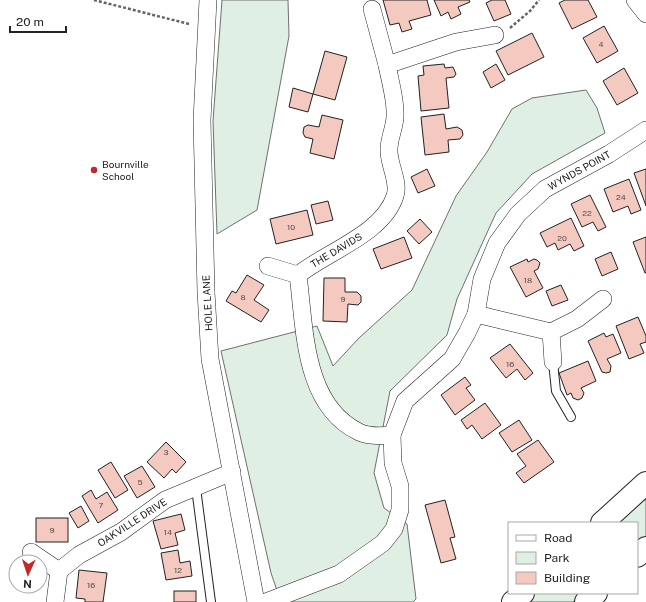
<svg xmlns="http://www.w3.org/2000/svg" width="646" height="602" font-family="'Public Sans',sans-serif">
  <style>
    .green { fill: #e0efe3; stroke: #6f6f6f }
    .building { fill: #f3c9c0; stroke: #222 }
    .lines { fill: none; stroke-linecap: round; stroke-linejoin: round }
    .lane-casing { stroke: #222; stroke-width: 10 }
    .street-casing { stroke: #222; stroke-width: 18 }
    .highway-casing { stroke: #222; stroke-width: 24 }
    .path { stroke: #646464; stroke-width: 2.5; stroke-dasharray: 3 2; stroke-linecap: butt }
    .lane { stroke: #fff; stroke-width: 8 }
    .street { stroke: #fff; stroke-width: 17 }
    .highway { stroke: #fff; stroke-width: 22 }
    .poi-dot { fill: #c62828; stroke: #fff; stroke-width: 1.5 }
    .labels { text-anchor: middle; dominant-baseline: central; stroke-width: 3; stroke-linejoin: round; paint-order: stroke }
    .number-label { font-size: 8px; fill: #564c4a }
    .poi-label { font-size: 10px; fill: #222; stroke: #fff; text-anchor: start }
    .street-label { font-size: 10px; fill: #222; stroke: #fff }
  </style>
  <rect width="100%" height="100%" fill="#fff"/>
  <g class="green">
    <path d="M222,0H288L289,36L257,210L217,234L213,121Z"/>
    <path d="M586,90L597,108L605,133L532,174L496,213L457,299L447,335L390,391L374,473L384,508L407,524L416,599L413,602H281L271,573L221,351L317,326L333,366L359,338L412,290L456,196L487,152L512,109L532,98Z"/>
    <path d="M646,494V538L637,545V523H613Z"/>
    <path d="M535,593H583L573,602H525Z"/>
  </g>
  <g class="building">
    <path d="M383,0H427L431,15L409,21L412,29L402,32L399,23L390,25Z"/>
    <path d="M434,0H469L470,2L458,7L461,14L451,19L448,12L441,16Z"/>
    <path d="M492,0H505L511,14L494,21L486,3Z"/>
    <path d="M565,0H588L597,17L572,29L559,3Z"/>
    <path d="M604,26L618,51L597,63L583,38Z"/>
    <path d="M532,33L544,57L508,75L496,51Z"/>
    <path d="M325,51L347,57L335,100L313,94Z"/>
    <path d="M444,64L445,68L453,67L456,74L454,77L446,78L449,108L421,111L418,76L424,75L423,66Z"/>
    <path d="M496,64L505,80L491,88L483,72Z"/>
    <path d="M624,68L638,93L617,105L603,81Z"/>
    <path d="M293,88L313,94L308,112L289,107Z"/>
    <path d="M444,114L446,129L457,127L462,130L463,135L460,139L448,140L449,152L425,155L421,117Z"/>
    <path d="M322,115L343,120L334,159L310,153L313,139L305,137L303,133L304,127L308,125L319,127Z"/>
    <path d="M427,169L435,186L418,193L411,177Z"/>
    <path d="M646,169V206L634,173Z"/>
    <path d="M629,179L641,210L631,214L628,206L613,212L604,189Z"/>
    <path d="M590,195L606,227L598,231L593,222L582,227L571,204Z"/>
    <path d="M328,201L333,220L316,224L311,205Z"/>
    <path d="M307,210L313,235L276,244L270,219Z"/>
    <path d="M571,218L584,246L574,251L570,244L558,250L555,243L547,247L540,233Z"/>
    <path d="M420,219L432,232L419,244L407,231Z"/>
    <path d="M404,237L412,258L381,269L373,249Z"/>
    <path d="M646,237V273H645L633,242Z"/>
    <path d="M611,252L618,269L602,276L595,259Z"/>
    <path d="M527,259L528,262L534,259L537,260L540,263L538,269L534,271L543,288L526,297L510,267Z"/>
    <path d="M247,275L264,285L254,300L269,310L261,322L226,301L232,291L236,293Z"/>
    <path d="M324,278H345V292H357L361,296V302L358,305L348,304L347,322L323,321Z"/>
    <path d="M561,285L568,300L552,306L546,291Z"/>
    <path d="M638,317L646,336V342L640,344L644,353L629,359L616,326Z"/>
    <path d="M604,333L606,337L613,334L621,353L607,359L611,366L610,372L606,373L602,372L588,341Z"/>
    <path d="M510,344L533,373L525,380L517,369L506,378L490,358Z"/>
    <path d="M588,361L596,381L581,388L584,393L582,398L578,400L573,398L571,393L567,395L559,373Z"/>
    <path d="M465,377L471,385L466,388L475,400L455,415L441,395Z"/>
    <path d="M485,403L501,425L482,439L472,425L467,429L461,420Z"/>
    <path d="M519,420L532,440L512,452L499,433Z"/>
    <path d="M538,440L554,462L524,483L516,473L526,466L517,454Z"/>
    <path d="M166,442L186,462L176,473L172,469L164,478L147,462Z"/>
    <path d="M111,462L128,490L115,498L98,470Z"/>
    <path d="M142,466L155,487L137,498L124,476Z"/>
    <path d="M91,490L96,499L107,492L118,510L98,523L82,496Z"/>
    <path d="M445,500L455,537L450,538L456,559L441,563L425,505Z"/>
    <path d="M81,506L89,521L78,528L69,513Z"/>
    <path d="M181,514L185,530L175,533L178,545L161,549L153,521Z"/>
    <rect x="36" y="518" width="32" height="24"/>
    <path d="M178,550L180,563L190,561L192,576L166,580L161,553Z"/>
    <path d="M79,570L107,573L103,602H85V599L76,598Z"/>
    <rect x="174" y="591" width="22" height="11"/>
  </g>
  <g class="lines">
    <defs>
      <g id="lane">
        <path d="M553,362L556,391L571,417"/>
        <path d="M196,488L211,602"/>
      </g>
      <g id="street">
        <path d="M208,0L202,120L206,292L210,359L256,602"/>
        <path d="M635,0L646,14"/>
        <path d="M372,9L387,65"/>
        <path d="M268,266L298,275"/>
        <path d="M476,314L551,332L577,319L603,299"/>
        <path d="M551,332L553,362"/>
        <path d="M392,435C382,436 369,437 359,432C303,405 305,328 298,275C326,252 383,234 395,196C400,182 388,164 389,149C389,138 395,127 395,116C396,100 390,81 387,65L456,42L495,35"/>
        <path d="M31,552L59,571"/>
        <path d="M55,602L59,571L79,555L121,532L165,500L232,472"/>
        <path d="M266,602L339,574L383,543L394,529L400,510V486L393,463L392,435L405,401L452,359L467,333L476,314L482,279L497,243L518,214L545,189L609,154L646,130"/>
      </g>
      <g id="highway">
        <path d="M602,523L646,483"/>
        <path d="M637,556L646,548"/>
        <path d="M513,602L523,593"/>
        <path d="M586,602L596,593"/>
      </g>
    </defs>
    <use href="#lane" class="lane-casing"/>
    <use href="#street" class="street-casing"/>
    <use href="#highway" class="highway-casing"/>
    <g class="path">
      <path d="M94,0L189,24"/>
      <path d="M510,28L530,11L539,0"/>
    </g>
    <use href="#lane" class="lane"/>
    <use href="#street" class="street"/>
    <use href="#highway" class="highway"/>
  </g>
  <circle class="poi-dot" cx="94" cy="170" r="4"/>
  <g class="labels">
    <g class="number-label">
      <text x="601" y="44">4</text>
      <text x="621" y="197">24</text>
      <text x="587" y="213">22</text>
      <text x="291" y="227">10</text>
      <text x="562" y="238">20</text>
      <text x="528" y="280">18</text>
      <text x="243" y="297">8</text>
      <text x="343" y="299">9</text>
      <text x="510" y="364">16</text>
      <text x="166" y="452">3</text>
      <text x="140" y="482">5</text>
      <text x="101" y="505">7</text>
      <text x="52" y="530">9</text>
      <text x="168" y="532">14</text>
      <text x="178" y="570">12</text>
      <text x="91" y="585">16</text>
    </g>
    <g class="poi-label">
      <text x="102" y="164">Bournville<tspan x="102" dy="12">School</tspan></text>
    </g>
    <g class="street-label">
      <text transform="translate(579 170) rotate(-29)">WYNDS POINT</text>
      <text transform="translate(336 250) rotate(-31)">THE DAVIDS</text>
      <text transform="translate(207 303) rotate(-93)">HOLE LANE</text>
      <text transform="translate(132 522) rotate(-33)">OAKVILLE DRIVE</text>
    </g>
  </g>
  <rect x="508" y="522" width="130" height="72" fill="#ffffff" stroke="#a7a7a7"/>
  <rect x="516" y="535" width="20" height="6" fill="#ffffff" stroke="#a7a7a7"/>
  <text x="544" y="542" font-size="12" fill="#222222">Road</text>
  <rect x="516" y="552" width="20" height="12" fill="#e0efe3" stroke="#a7a7a7"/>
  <text x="544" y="562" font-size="12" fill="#222222">Park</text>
  <rect x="516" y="572" width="20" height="12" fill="#f3c9c0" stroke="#a7a7a7"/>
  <text x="544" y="582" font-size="12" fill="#222222">Building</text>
  <g transform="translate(28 574) rotate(183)"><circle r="19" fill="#ffffff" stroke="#a7a7a7"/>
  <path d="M0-3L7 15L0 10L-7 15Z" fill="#c62828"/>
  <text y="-6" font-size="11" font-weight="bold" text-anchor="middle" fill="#222222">N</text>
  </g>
  <path d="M10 26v6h56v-6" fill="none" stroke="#222222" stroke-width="2"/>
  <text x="16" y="26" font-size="12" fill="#222222" stroke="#ffffff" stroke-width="3" paint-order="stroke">20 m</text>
</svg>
